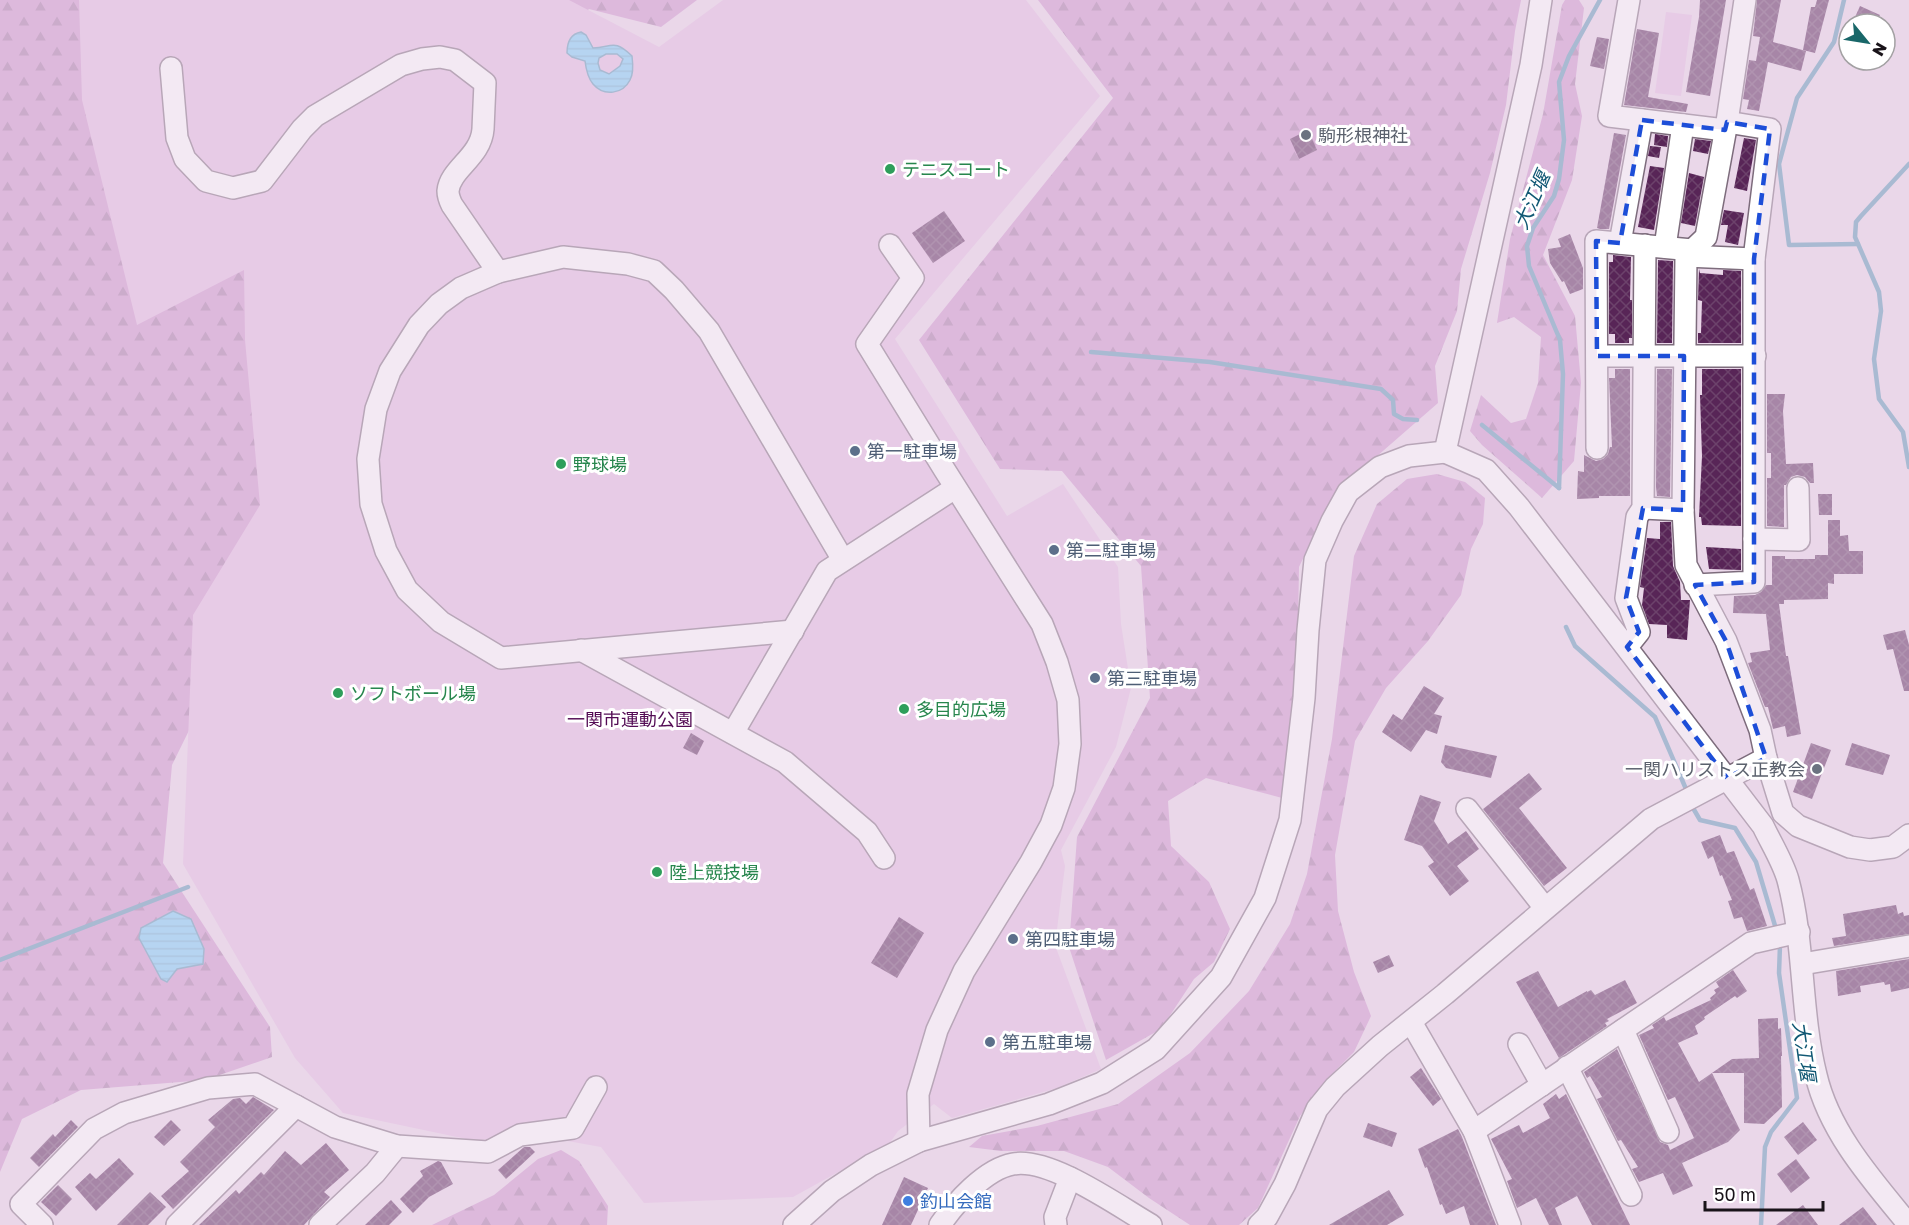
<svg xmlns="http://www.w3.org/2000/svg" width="1909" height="1225" font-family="'Golos Text','Noto Sans JP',sans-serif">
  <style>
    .forest { fill: url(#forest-firs) }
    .green { fill: #e4bde2 }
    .water { fill: url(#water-rules); stroke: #5c98b7; stroke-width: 1.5; fill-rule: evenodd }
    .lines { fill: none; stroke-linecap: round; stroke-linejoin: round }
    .stream { stroke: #5c98b7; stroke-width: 4.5 }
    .building { fill: url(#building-cross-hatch) }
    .minor-casing { stroke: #7d6c7c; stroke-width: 24 }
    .minor { stroke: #fff; stroke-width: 21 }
    .marked { fill: none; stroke: #1d4ed8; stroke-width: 4.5; stroke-dasharray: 12 8; stroke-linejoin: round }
    .worship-dot { fill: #6b7280; stroke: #fff; stroke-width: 2 }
    .leisure-dot { fill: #2e9e5b; stroke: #fff; stroke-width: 2 }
    .service-dot { fill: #5c6f8a; stroke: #fff; stroke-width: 2 }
    .shop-dot { fill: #3f7fe0; stroke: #fff; stroke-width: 2 }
    .labels { text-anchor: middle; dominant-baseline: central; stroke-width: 6; stroke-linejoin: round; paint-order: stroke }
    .worship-label { font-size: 18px; fill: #5b616d; stroke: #fff; text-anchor: start }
    .leisure-label { font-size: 18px; fill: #27864d; stroke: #fff; text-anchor: start }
    .service-label { font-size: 18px; fill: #4e5e75; stroke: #fff; text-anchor: start }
    .park-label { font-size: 18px; fill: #530b54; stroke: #fff }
    .shop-label { font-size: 18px; fill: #366cbe; stroke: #fff; text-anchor: start }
    .water-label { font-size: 20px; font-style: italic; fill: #115874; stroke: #fff }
  </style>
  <defs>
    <pattern id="forest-firs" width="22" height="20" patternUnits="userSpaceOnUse" patternTransform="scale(1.5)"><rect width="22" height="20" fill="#cf94cd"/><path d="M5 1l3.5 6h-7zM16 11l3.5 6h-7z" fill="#a778a6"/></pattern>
    <pattern id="water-rules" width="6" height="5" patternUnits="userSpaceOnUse" patternTransform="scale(1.5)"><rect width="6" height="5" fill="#79d1fb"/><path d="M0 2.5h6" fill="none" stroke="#68b3d7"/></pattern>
    <pattern id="building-cross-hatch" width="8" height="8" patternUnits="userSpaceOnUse" patternTransform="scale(1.5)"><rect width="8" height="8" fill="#582557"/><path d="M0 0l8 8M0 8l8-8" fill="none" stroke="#6c426b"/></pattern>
  </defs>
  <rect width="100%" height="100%" fill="#ead7e9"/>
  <g class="forest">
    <path d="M0,0H154L346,108L236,635L172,765L163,863L270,1027L272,1057L205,1080L81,1090L22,1119L0,1172Z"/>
    <path d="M501,0H697L661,27L589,9L500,93Z"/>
    <path d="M1038,0H1521L1515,31L1506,105L1490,173L1461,269L1457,311L1435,366L1438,403L1368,464L1331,500L1299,567L1297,685L1286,799L1206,778L1168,801L1171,846L1209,882L1230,929L1214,962L1194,979L1161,1029L1106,1060L1069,947L1077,837L1150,698L1141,566L1062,471L1000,469L919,340L1113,98Z"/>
    <path d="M1565,0H1579L1584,8L1575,84L1582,116L1572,180L1543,255L1575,316L1581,383L1574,461L1542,498L1482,445L1470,431L1481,395L1511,423L1526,419L1538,383L1541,337L1514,317L1497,323L1510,239L1543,114L1562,5Z"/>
    <path d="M1437,474L1465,482L1485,498L1483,524L1471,549L1461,595L1428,641L1386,688L1355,741L1335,855L1338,911L1354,972L1371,1016L1354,1052L1329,1077L1300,1116L1258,1208L1239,1225H1190L1149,1198L1108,1167L1064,1151H1001L969,1147L982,1136L1037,1126L1118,1104L1190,1053L1249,991L1290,924L1307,874L1332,739L1354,556L1377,504L1407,479Z"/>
    <path d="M561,1150L579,1161L608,1206L607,1225H432L494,1195L538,1159Z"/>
  </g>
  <g class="green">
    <path d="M79,0H569L659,47L723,0H1026L1100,96L895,339L1007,516L1063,484L1118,567L1121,624L1131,688L1116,747L1061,850L1065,866L1055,945L1101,1069L1057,1088L952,1118L934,1104L898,1131L889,1144L793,1197L644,1203L601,1147L523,1133L476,1141L343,1113L295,1058L183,864L193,615L260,505L245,340L244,270L137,325L82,100Z"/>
    <path d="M1666,12L1692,15L1681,96L1655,93Z"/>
  </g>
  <g class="water">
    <path d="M581,32L586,35L593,48C613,47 614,39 632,56C633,64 634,73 630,80C623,94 604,97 593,84C588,78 586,69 585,61L572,57L567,53C567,43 570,34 581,32ZM606,54H617L623,59L620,66L609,74L600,70L598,63L599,58Z"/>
    <path d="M173,911L191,919L204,949L203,964L177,969L167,982L161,979L139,938L141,928Z"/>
  </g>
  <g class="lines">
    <g class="stream">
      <path d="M1844,0L1834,42L1797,98L1779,164L1789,245L1858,244"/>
      <path d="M1909,164L1861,216L1856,222L1855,237L1879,292L1881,311L1874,359L1879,399L1903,432L1909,467"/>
      <path d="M1091,352L1210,362L1381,389L1393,400L1394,414L1403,419L1417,420"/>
      <path d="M1482,425L1559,488"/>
      <path d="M1559,488L1563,374L1560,340L1529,266L1527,246L1533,228L1554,196L1559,179L1564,140L1559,82L1569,56L1600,0"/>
      <path d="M1566,627L1575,646L1655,717L1686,789"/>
      <path d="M1693,808L1700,820L1735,828L1756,862L1776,929"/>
      <path d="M0,960L188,887"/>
      <path d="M1761,1225L1765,1147L1771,1132L1797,1098L1779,973L1780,945"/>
    </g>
  </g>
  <g class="building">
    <path d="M1700,0H1726L1710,96L1686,92L1699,17Z"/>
    <path d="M1757,0H1781L1773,42L1806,51L1801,71L1768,62L1759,111L1747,109L1749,100L1743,99L1749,60L1756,61L1760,37L1753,36Z"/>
    <path d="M1817,0H1829L1815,53L1803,50L1811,7H1815Z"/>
    <path d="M1860,6L1880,15L1876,24H1852Z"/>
    <path d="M1637,29L1659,33L1648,97L1688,104L1686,112L1624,105Z"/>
    <path d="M1597,37L1609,39L1604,69L1590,66Z"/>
    <path d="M1308,130L1317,150L1299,159L1290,139Z"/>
    <path d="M1614,133L1626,135L1609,229H1600L1597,228Z"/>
    <path d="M1655,134L1668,136L1667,147L1654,145Z"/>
    <path d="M1744,138L1756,140L1747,191L1734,188Z"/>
    <path d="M1695,139L1711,141L1708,154L1693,151Z"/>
    <path d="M1650,146L1661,147L1659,158L1648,156Z"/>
    <path d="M1650,166L1664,168L1654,230L1638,227Z"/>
    <path d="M1689,173L1704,177L1695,226L1681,223Z"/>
    <path d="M1724,210L1744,213L1738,245L1725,242L1728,225H1721Z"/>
    <path d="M944,211L965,241L933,263L912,233Z"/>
    <path d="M1570,234L1583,268V289L1570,294L1564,281L1562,282L1550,263L1548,249L1561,247L1558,239Z"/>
    <path d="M1613,255L1631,257L1630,300H1632V338H1629V343H1615V334H1609V262H1613Z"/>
    <path d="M1658,260L1673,261L1672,343H1657Z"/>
    <path d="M1699,269L1700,273L1723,275V270L1741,271V343H1698V333H1701L1702,301L1698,300Z"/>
    <path d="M1615,369H1630V496H1599V498L1577,499L1578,471L1584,472V455L1596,461L1603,459L1608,454L1610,447H1612L1609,378H1615Z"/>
    <path d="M1657,369H1672L1670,497L1657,496L1656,487Z"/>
    <path d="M1702,369H1741V526L1702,525L1701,517H1699L1702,456L1700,395H1702Z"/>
    <path d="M1767,394H1785L1783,411L1786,464L1813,463L1814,483H1810L1805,477L1797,475L1791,477L1786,485H1784V527L1767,526V478H1771V453H1767Z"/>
    <path d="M1818,494H1832V515H1819Z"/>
    <path d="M1828,520H1840V536L1848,535L1849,551H1863V574H1834V584L1828,583V599L1784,600V604H1779L1786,656H1788L1801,734L1787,737L1785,726L1773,729L1768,707H1765L1748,663L1752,662L1750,653L1770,650L1766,614L1733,613L1734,596L1755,595L1761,592L1766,585H1772V556H1785V559H1815V555H1828Z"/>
    <path d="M1660,522H1671L1673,566L1680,582L1681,600H1690L1687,640L1667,638V625L1649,624L1642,605L1644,588L1640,587L1647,538L1660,539Z"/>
    <path d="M1706,547L1741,549V570L1709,569Z"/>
    <path d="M1905,630L1909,645V691H1904L1893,649L1887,650L1883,635Z"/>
    <path d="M1424,686L1444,698L1434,714L1442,716L1437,734L1426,730L1411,752L1382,732L1393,714L1402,720Z"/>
    <path d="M691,733L704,741L697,755L683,748Z"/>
    <path d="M1811,743L1831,750L1812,799L1793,792Z"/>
    <path d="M1852,743L1890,755L1883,775L1845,765Z"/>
    <path d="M1445,745L1497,756L1491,778L1446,768L1441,762Z"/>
    <path d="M1529,773L1542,789L1519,808L1567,868L1544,886L1483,809Z"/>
    <path d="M1420,795L1441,802L1434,821L1448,844L1466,831L1479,849L1457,866L1469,881L1450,896L1428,866L1434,862L1422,846L1404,840Z"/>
    <path d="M1720,835L1727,853L1734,851L1750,890L1754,888L1767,926L1747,931L1742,917L1734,919L1728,901L1732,900L1722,875L1720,876L1713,856L1708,859L1701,842Z"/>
    <path d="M1896,905L1898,914L1903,912L1904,916L1909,915V934L1834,946L1832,938L1846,936L1843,914Z"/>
    <path d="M899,917L924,933L897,978L871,963Z"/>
    <path d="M1389,955L1394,966L1378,973L1373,962Z"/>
    <path d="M1909,959V988L1891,992L1890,984L1885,985L1884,982L1860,986L1861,992L1838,996L1836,971Z"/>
    <path d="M1733,970L1747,991L1737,998L1735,996L1704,1017L1705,1019L1695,1026L1698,1034L1678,1043L1699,1082L1732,1059L1759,1058L1758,1019L1778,1018V1029L1781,1028L1782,1056H1781L1782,1107L1764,1124L1744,1123V1073H1712L1740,1130L1728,1142L1682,1163L1693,1186L1673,1195L1663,1173L1639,1182L1632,1169L1638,1167L1621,1140L1618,1141L1597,1099L1602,1097L1590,1076L1587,1078L1584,1072L1617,1049L1660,1142L1668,1145L1670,1150L1694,1138L1675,1097L1668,1100L1639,1035L1654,1028L1652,1025L1664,1017L1666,1021L1711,1000L1710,998L1716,993L1714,990L1719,987L1716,982Z"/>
    <path d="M1538,971L1558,1007L1587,991V992L1591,990L1595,995L1625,980L1637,1003L1607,1019L1609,1021L1605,1023L1607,1026L1559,1058L1516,982Z"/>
    <path d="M1421,1068L1441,1099L1433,1106L1410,1077Z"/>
    <path d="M1556,1094L1559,1099L1566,1094L1630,1225H1592L1577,1196L1555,1208L1562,1225H1549L1536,1198L1517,1208L1507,1181L1512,1179L1491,1139L1519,1125L1523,1133L1550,1118L1543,1104Z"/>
    <path d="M253,1097L274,1110L173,1209L161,1196L189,1171L180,1162L215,1127L208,1120L233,1099L240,1098L246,1104Z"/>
    <path d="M71,1120L78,1127L39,1167L30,1158L53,1134L55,1137Z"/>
    <path d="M171,1120L181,1130L164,1146L154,1137Z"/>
    <path d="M1803,1122L1817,1140L1798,1155L1784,1137Z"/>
    <path d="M1368,1123L1397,1133L1392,1147L1363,1137Z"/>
    <path d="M1458,1129L1462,1137L1496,1225H1470L1464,1206L1446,1214L1442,1204L1440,1205L1427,1167L1425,1168L1418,1149Z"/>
    <path d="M326,1143L349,1170L324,1192L330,1197L304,1225H199L236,1190L239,1194L261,1172L264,1175L285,1151L301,1165Z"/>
    <path d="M524,1147H530L535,1152L506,1179L498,1170Z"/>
    <path d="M119,1158L134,1174L96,1211L75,1187L90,1173L96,1179Z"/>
    <path d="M1796,1159L1810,1178L1791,1193L1777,1174Z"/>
    <path d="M438,1161L441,1162L453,1184L429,1197L413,1213L400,1199L423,1176L420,1171Z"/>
    <path d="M904,1177L928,1188L911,1225H882Z"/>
    <path d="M58,1185L72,1199L56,1216L41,1202Z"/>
    <path d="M1389,1190L1404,1215L1387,1225H1329Z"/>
    <path d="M150,1192L166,1207L148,1225H117Z"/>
    <path d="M391,1200L402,1212L389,1225H365Z"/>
    <path d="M1803,1205L1818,1225H1776Z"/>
    <path d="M1863,1207L1877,1225H1839Z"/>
  </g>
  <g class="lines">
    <defs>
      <g id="minor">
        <path d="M1541,0L1531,65L1445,452L1486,470L1519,507L1763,826C1771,843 1783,862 1788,880C1805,944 1800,1011 1816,1075C1829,1132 1872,1180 1909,1225"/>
        <path d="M1629,0L1609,116L1725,130"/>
        <path d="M1745,0L1727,122L1706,237L1686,256L1683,510L1686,565L1726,641L1760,730L1766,758"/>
        <path d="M171,68L177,138L185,159L206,181L233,188L262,181L302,129L315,116L401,65L422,59L440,57L455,60L485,83L483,129C481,157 450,169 448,191C448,195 450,201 452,205L498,272"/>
        <path d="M1620,243L1642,120"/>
        <path d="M890,245L913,278L867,344L944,469L1042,624L1057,662L1068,700L1070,744L1064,788L1051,825L1031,862L964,971L937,1030L918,1094L919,1141"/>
        <path d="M1665,247L1683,125"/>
        <path d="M1686,256L1754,259"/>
        <path d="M1597,356H1755"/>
        <path d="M1597,448L1596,241L1692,250"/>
        <path d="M1643,508L1683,510"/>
        <path d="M1754,539L1799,540L1798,488"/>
        <path d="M1695,585L1754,582V259L1770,129L1727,122"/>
        <path d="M793,631L501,658L441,622L407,590L386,551L371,504L368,459L376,409L390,371L419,325L439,304L461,288L498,272L563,257L628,264L654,271L674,290L709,331L843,560"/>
        <path d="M1627,647L1639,632L1626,598L1637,517L1643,508L1645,245"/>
        <path d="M581,650L785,762L867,832L884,858"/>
        <path d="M733,733L827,571L955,488"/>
        <path d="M1467,809L1545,908"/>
        <path d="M1802,964L1909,946"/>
        <path d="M1411,1022L1474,1131L1510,1225"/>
        <path d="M1623,1030L1668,1132"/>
        <path d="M1519,1044L1542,1085"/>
        <path d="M1567,1067L1631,1195"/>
        <path d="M296,1106L335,1127L397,1146L488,1152L520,1135L573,1128L596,1087"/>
        <path d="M1474,1131L1751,943L1799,932"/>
        <path d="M42,1225L21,1204L94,1129L124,1113L208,1088L255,1084L296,1106L177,1225"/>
        <path d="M320,1225L375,1173L397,1146"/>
        <path d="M794,1225L832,1191L871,1165L919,1141L1049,1104L1102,1083L1156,1049L1221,977L1265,898L1290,820L1304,698L1308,630L1315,560L1332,521L1348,492L1380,467L1409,456L1445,452"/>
        <path d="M940,1225C955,1203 985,1169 1013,1164C1050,1157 1118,1206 1151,1225"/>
        <path d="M1056,1225L1055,1217L1070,1178"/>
        <path d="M1259,1225L1267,1217L1285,1184L1317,1109L1335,1087L1380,1046L1445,994L1651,819L1766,758L1783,813L1798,826L1850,847L1870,850L1893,847L1909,835"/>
      </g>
    </defs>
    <use href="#minor" class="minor-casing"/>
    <use href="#minor" class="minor"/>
  </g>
  <path d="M0 0H1909V1225H0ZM1642,120L1725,130L1727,122L1770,129L1754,259V582L1695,585L1726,641L1766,758L1727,778L1627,647L1639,632L1626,598L1643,508L1683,510L1684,356H1597L1596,241L1620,243Z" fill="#ead7e9" fill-opacity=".55" fill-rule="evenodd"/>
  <path class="marked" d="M1642,120L1725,130L1727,122L1770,129L1754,259V582L1695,585L1726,641L1766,758L1727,778L1627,647L1639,632L1626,598L1643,508L1683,510L1684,356H1597L1596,241L1620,243Z"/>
  <g class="worship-dot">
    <circle cx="1306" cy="135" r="6"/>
    <circle cx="1817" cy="769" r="6"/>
  </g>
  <g class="leisure-dot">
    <circle cx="890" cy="169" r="6"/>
    <circle cx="561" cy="464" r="6"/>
    <circle cx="338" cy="693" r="6"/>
    <circle cx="904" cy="709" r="6"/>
    <circle cx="657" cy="872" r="6"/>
  </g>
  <g class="service-dot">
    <circle cx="855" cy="451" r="6"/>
    <circle cx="1054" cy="550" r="6"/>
    <circle cx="1095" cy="678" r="6"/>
    <circle cx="1013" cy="939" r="6"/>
    <circle cx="990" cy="1042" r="6"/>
  </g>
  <circle class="shop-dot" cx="908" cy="1201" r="6"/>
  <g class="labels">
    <g class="worship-label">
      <text x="1318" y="135">駒形根神社</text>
      <text x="1805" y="769" text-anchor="end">一関ハリストス正教会</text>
    </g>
    <g class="leisure-label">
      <text x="902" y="169">テニスコート</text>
      <text x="573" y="464">野球場</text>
      <text x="350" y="693">ソフトボール場</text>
      <text x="916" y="709">多目的広場</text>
      <text x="669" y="872">陸上競技場</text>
    </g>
    <g class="service-label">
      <text x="867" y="451">第一駐車場</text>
      <text x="1066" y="550">第二駐車場</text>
      <text x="1107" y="678">第三駐車場</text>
      <text x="1025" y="939">第四駐車場</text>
      <text x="1002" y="1042">第五駐車場</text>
    </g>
    <g class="park-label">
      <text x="630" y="719">一関市運動公園</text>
    </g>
    <g class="shop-label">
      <text x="920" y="1201">釣山会館</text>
    </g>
    <g class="water-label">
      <text transform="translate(1531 200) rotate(-66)">大江堰</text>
      <text transform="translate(1805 1051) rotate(82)">大江堰</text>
    </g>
  </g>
  <g transform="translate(1867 42) rotate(120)"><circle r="28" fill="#ffffff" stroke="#a3a1a3" stroke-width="1.5"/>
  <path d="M0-4.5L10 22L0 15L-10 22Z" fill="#196769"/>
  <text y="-9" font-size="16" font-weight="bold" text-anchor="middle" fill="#191319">N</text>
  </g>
  <path d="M1705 1201v9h118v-9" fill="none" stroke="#191319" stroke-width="3"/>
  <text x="1714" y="1201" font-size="18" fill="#191319" stroke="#ffffff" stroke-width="4.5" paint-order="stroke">50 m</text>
</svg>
